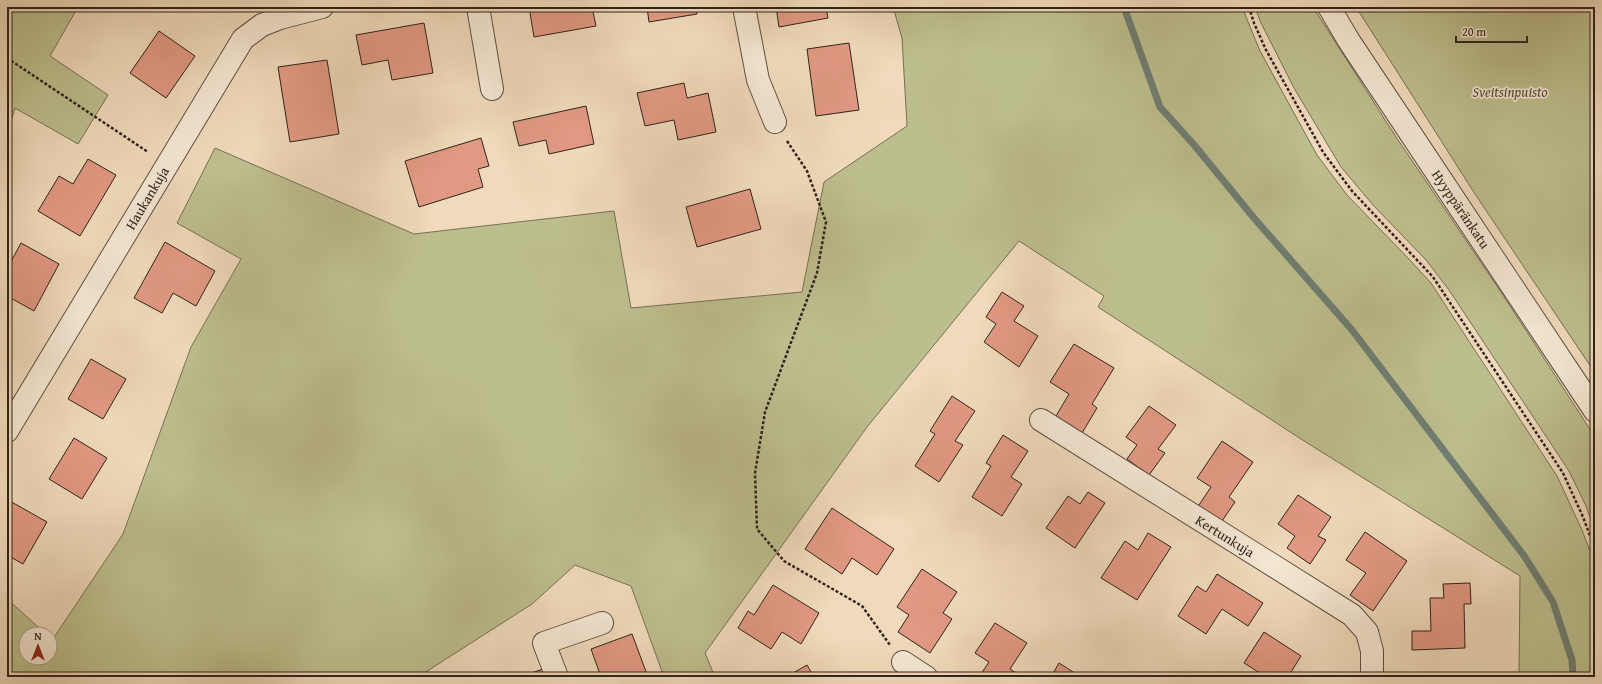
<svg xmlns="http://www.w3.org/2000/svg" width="1602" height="684" font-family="'Gentium Book Plus',serif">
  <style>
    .green { fill: #bdbe8e; stroke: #767056 }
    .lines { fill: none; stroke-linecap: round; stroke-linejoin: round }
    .stream { stroke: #6f7e72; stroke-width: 7 }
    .building { fill: #e29983; stroke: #2e231d }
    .minor-casing { stroke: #5e5144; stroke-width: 24 }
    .path { stroke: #2e231d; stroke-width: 2.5; stroke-dasharray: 3 2; stroke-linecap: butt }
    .minor { stroke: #f5e7d3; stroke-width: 22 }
    .labels { text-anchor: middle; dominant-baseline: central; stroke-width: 3.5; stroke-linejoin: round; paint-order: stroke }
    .park-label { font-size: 14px; font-style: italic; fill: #524a39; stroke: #f5e7d3 }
    .street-label { font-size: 14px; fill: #2e231d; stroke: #f5e7d3 }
  </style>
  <rect width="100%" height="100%" fill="#f0dabb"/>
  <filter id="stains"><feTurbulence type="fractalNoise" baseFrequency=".005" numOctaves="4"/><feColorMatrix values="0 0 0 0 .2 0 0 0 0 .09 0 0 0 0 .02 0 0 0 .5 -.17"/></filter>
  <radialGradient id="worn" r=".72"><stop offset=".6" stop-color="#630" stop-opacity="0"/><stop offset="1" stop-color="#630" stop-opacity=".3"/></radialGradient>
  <g class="green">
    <path d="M7,7H78L50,56L108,95L78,144L15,108L7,134Z"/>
    <path d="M893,7H1242L1260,51L1317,155L1347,195L1408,258L1431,283L1557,476L1582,530L1595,564V677H1519L1520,576L1301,439L1098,307L1104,296L1019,241L867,427L705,653L715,677H664L631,586L575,565L532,604L418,677H7V599L46,634H26V658H50V637L53,639L123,534L191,347L241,259L177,223L215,148L414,234L614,211L631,308L802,292L824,182L907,126L902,38Z"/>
    <path d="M1255,7H1313L1396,137L1501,292L1595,437V531L1586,506L1569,471L1449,290L1426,260L1373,205L1341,167L1294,88L1260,21Z"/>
    <path d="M1356,7H1595V373L1475,194Z"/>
  </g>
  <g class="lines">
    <path class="stream" d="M1124,7L1160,107L1195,146L1254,218L1352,330L1525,557L1553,602L1572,660L1573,677"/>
  </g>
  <g class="building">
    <path d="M529,7H592L596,26L534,37Z"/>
    <path d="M647,7H696L697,14L649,22Z"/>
    <path d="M776,7H826L828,18L779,27Z"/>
    <path d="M424,23L433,73L392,80L388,60L362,65L356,35Z"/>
    <path d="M159,31L195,56L166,98L130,73Z"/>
    <path d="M849,43L859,110L816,116L807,49Z"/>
    <path d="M327,60L339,134L290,142L278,67Z"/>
    <path d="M684,83L687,98L708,93L716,132L678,140L674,120L645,126L637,93Z"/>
    <path d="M586,106L594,144L549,154L546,140L519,146L513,122Z"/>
    <path d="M481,138L489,166L478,169L483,187L419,207L405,161Z"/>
    <path d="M88,159L116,175L80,236L38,211L59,176L73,184Z"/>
    <path d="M750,189L761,229L697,247L686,207Z"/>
    <path d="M165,242L215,271L196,306L173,293L162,313L134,298Z"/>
    <path d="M21,243L59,264L34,311L7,296V269Z"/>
    <path d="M1002,292L1024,306L1014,321L1038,336L1019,367L984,342L996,324L986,317Z"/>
    <path d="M1074,344L1114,368L1092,404L1097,408L1082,433L1056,416L1069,394L1050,382Z"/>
    <path d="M91,359L126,379L103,419L68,399Z"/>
    <path d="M952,396L975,411L955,441L963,445L939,482L915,466L935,434L930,431Z"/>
    <path d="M1149,406L1176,425L1158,449L1165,453L1149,475L1127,459L1137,445L1126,437Z"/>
    <path d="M1003,435L1028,451L1011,477L1022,484L1002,516L972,497L991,466L986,463Z"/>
    <path d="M74,438L107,458L82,499L49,479Z"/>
    <path d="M1222,441L1253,462L1229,497L1235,502L1220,524L1197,508L1211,487L1197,478Z"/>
    <path d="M1088,492L1105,503L1075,548L1046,528L1068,496L1080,504Z"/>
    <path d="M1298,495L1331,517L1318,536L1326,540L1310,564L1287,548L1295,536L1278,524Z"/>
    <path d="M8,500L47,522L23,564L7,555V502Z"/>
    <path d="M832,508L894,549L877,575L852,558L842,574L805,549Z"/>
    <path d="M1365,532L1407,561L1373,611L1350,595L1366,573L1346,560Z"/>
    <path d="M1148,533L1171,547L1137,600L1101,578L1125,541L1138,550Z"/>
    <path d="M922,569L957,592L943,613L952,619L930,653L898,632L909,615L897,607Z"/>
    <path d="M1217,574L1263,603L1248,626L1222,609L1206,634L1178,616L1197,586L1206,592Z"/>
    <path d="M1470,583L1471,604H1464L1465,648L1412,650V631H1431L1430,598H1444L1443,584Z"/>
    <path d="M773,585L819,613L801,644L782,632L771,649L738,628L748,611L754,615Z"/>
    <path d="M995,623L1027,643L1010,669L1016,673L1013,677H979L989,662L975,653Z"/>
    <path d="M1264,632L1301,656L1288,677H1266L1244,663Z"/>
    <path d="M632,634L648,677H601L591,649Z"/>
    <path d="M1059,663L1081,677H1051Z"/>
    <path d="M807,665L814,677H786Z"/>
    <path d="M548,667L552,677H521Z"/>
  </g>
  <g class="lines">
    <defs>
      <g id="minor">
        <path d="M478,7L492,89"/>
        <path d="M744,7L758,80L775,122"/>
        <path d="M1329,7L1349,41L1595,411"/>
        <path d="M1041,420L1352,615L1367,632L1372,651V677"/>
        <path d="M7,431L243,39L262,25L280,18L322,7"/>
        <path d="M903,662L926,677"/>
        <path d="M557,677L544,643L602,623"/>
      </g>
    </defs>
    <use href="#minor" class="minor-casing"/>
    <g class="path">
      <path d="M1249,7L1254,23L1266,50L1323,152L1352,191L1433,277L1563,473L1583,517L1595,549"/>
      <path d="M7,58L148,152"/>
      <path d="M787,141L807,171L826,222L817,273L765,412L755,473L757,529L784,561L862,606L890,645"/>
    </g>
    <use href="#minor" class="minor"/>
  </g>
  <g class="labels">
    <g class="park-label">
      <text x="1510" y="92">Sveitsinpuisto</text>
    </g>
    <g class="street-label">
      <text transform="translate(147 198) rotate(-59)">Haukankuja</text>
      <text transform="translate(1461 209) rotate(56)">Hyyppäränkatu</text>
      <text transform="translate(1225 536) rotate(32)">Kertunkuja</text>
    </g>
  </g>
  <rect width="1602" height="684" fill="none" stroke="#f0dabb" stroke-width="24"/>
  <rect x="8" y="8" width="1586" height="668" fill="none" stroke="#2e231d" stroke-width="2"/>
  <rect x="12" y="12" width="1578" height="660" fill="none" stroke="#2e231d"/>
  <g transform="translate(38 646)"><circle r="19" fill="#f5e7d3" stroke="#a5998a"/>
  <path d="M0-3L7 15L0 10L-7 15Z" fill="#8f2418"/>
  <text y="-6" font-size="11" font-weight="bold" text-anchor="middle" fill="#2e231d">N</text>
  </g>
  <path d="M1456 36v6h71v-6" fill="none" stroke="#2e231d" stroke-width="2"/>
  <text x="1462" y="36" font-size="12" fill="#2e231d" stroke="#f5e7d3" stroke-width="3" paint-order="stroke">20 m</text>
  <rect width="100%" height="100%" filter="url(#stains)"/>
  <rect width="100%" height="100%" fill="url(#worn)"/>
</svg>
